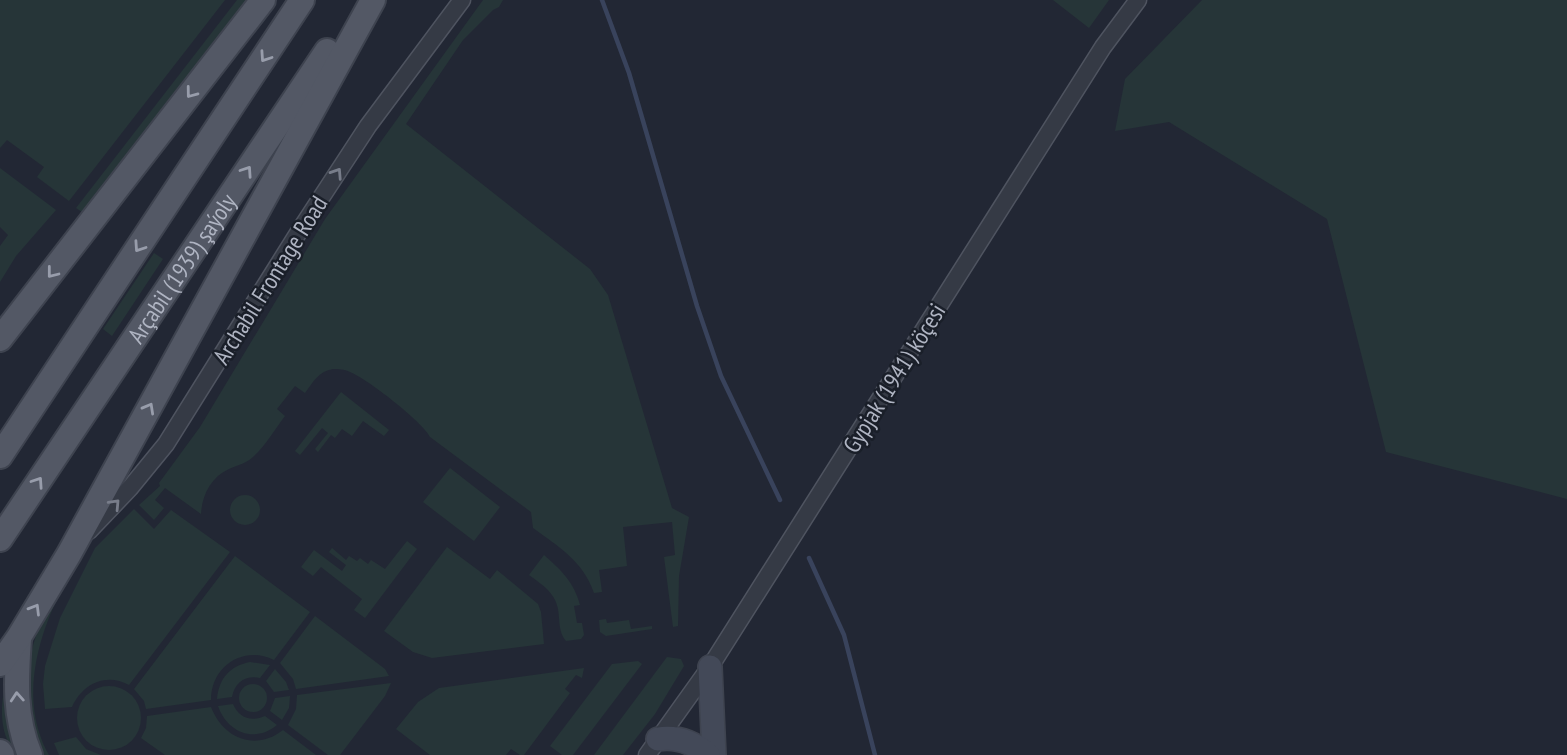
<svg xmlns="http://www.w3.org/2000/svg" width="1567" height="755" font-family="'PT Sans Narrow',sans-serif">
  <style>
    .green { fill: #263538 }
    .lines { fill: none; stroke-linecap: round; stroke-linejoin: round }
    .stream { stroke: #39435c; stroke-width: 4.5 }
    .street-casing { stroke: #4f5460; stroke-width: 19 }
    .secondary-casing { stroke: #3e434f; stroke-width: 26 }
    .primary-casing { stroke: #3e434f; stroke-width: 28 }
    .street { stroke: #353a45; stroke-width: 16 }
    .secondary { stroke: #434958; stroke-width: 23 }
    .primary { stroke: #535865; stroke-width: 24 }
    .oneway { stroke: #989dab }
    .oneway2 { stroke: #787d8a }
    .labels { text-anchor: middle; dominant-baseline: central; stroke-width: 5; stroke-linejoin: round; paint-order: stroke }
    .street-label { font-size: 24px; fill: #afb4c2; stroke: #1a1f29 }
  </style>
  <rect width="100%" height="100%" fill="#222734"/>
  <g class="green">
    <path d="M0,0H225L69,201L37,177L44,167L7,140L0,148Z"/>
    <path d="M237,0H246L82,212L76,208Z"/>
    <path d="M483,0H503L499,7L493,10L463,40L406,124L590,269L608,295L672,508L689,517L679,576L678,626L673,627L664,557L675,555L672,522L623,527L627,566L599,570L602,592L594,593C583,561 559,547 533,528L531,512L430,437C423,422 366,378 350,372C344,369 339,369 333,369C319,371 313,382 305,393L295,386L277,409L285,416C275,429 266,445 254,456C247,463 238,465 229,469C211,477 202,495 201,514L165,488L155,500L164,508L154,520L139,505L160,486L159,483L200,427L325,219Z"/>
    <path d="M1053,0H1109L1089,28Z"/>
    <path d="M1202,0H1567V499L1386,452L1327,219L1169,122L1115,131L1125,79Z"/>
    <path d="M0,168L56,210L16,256L0,282V246L8,235L0,227Z"/>
    <path d="M154,253L163,259L112,336L103,329Z"/>
    <path d="M341,392L389,430L384,436L363,421L352,436L342,429L335,438L331,435L318,452L315,449L328,433L322,428L300,455L295,451Z"/>
    <path d="M450,468L500,507L474,541L423,502Z"/>
    <circle cx="245" cy="510" r="15"/>
    <path d="M134,509L154,529L171,510L230,552L129,685C106,672 82,684 72,707L45,709L43,684L45,666L60,618L95,548Z"/>
    <path d="M407,541L417,549L365,618L354,610L362,599L321,567L313,576L301,567L314,550L342,571L346,565L329,552L332,548L346,560L349,556L357,561L360,558L368,564L371,560L385,569Z"/>
    <path d="M447,547L490,579L497,570L538,604L541,612L544,644L432,658L413,652L384,631Z"/>
    <path d="M544,555C561,570 574,582 580,605L574,606L577,623H582L584,635L581,639L566,641C558,632 560,620 558,609C555,592 541,584 529,575Z"/>
    <path d="M235,556L310,612L274,660C244,645 211,666 211,700L146,709L144,701L134,689Z"/>
    <path d="M66,581C38,634 18,699 49,755H42C26,715 22,669 39,628C45,612 57,596 66,581Z"/>
    <path d="M315,616L385,669L389,676L296,689L293,679L280,663Z"/>
    <path d="M606,619L607,623L629,620L631,629L652,626V629L606,636L600,632L599,620Z"/>
    <path d="M667,657L681,659L684,666L655,714L623,755H594Z"/>
    <path d="M638,661L642,664L573,755H562L550,746L612,664Z"/>
    <path d="M250,662L270,665L260,678C246,675 235,682 232,697L217,699C219,678 230,666 250,662Z"/>
    <path d="M584,668L582,678L576,675L565,689L570,693L524,755H520L511,749L506,755H430L396,729L418,702L439,688Z"/>
    <path d="M275,669L286,682L289,690L274,692L266,681Z"/>
    <path d="M391,683L385,696L340,755H328L288,725L296,709L297,695Z"/>
    <circle cx="253" cy="698" r="14"/>
    <circle cx="109" cy="718" r="32"/>
    <path d="M5,688L15,749H13C0,735 0,704 5,688Z"/>
    <path d="M290,696L289,708L282,720L270,711L275,698Z"/>
    <path d="M233,704C239,718 251,722 265,716L277,725C254,744 227,732 218,706Z"/>
    <path d="M211,707C223,738 255,752 283,730L316,755H165L141,738L146,728L147,716Z"/>
    <path d="M76,737L86,749L101,755H59L54,743Z"/>
  </g>
  <g class="lines">
    <g class="stream">
      <path d="M602,0L629,73L697,306L721,376L780,500"/>
      <path d="M809,558L844,635L875,755"/>
    </g>
    <defs>
      <g id="street">
        <path d="M89,531L130,488L166,444L300,230L368,126L462,0"/>
        <path d="M647,755L710,667L1103,47L1138,0"/>
      </g>
      <g id="secondary">
        <path d="M710,667L714,755"/>
        <path d="M658,739C677,736 693,742 708,755"/>
      </g>
      <g id="primary">
        <path d="M0,339L263,0"/>
        <path d="M0,456L302,0"/>
        <path id="s1" d="M0,539L327,51"/>
        <path d="M19,639C16,680 14,717 30,755"/>
        <path d="M0,664L19,637L69,554L373,0"/>
        <path d="M0,752L2,755"/>
      </g>
    </defs>
    <use href="#street" class="street-casing"/>
    <use href="#secondary" class="secondary-casing"/>
    <use href="#primary" class="primary-casing"/>
    <use href="#street" class="street"/>
    <use href="#secondary" class="secondary"/>
    <use href="#primary" class="primary"/>
  </g>
  <defs><path id="oneway-chevron" d="M-2-3.5L2.5 0L-2 3.5" fill="none" stroke-width="1.6" stroke-linecap="round" stroke-linejoin="round" transform="scale(1.75)"/></defs>
  <g class="oneway">
    <use href="#oneway-chevron" transform="translate(265 57) rotate(124)"/>
    <use href="#oneway-chevron" transform="translate(191 93) rotate(127)"/>
    <use href="#oneway-chevron" transform="translate(247 171) rotate(-56)"/>
    <use href="#oneway-chevron" transform="translate(139 247) rotate(124)"/>
    <use href="#oneway-chevron" transform="translate(52 273) rotate(128)"/>
    <use href="#oneway-chevron" transform="translate(149 408) rotate(-61)"/>
    <use href="#oneway-chevron" transform="translate(38 482) rotate(-56)"/>
    <use href="#oneway-chevron" transform="translate(35 609) rotate(-59)"/>
    <use href="#oneway-chevron" transform="translate(17 697) rotate(-94)"/>
  </g>
  <g class="oneway2">
    <use href="#oneway-chevron" transform="translate(337 173) rotate(-57)"/>
    <use href="#oneway-chevron" transform="translate(115 504) rotate(-47)"/>
  </g>
  <g class="labels">
    <g class="street-label">
      <text stroke="none"><textPath href="#s1" startOffset="326">Arçabil (1939) şaýoly</textPath></text>
      <text transform="translate(270 280) rotate(-58)">Archabil Frontage Road</text>
      <text transform="translate(894 378) rotate(-58)">Gypjak (1941) köçesi</text>
    </g>
  </g>
</svg>
